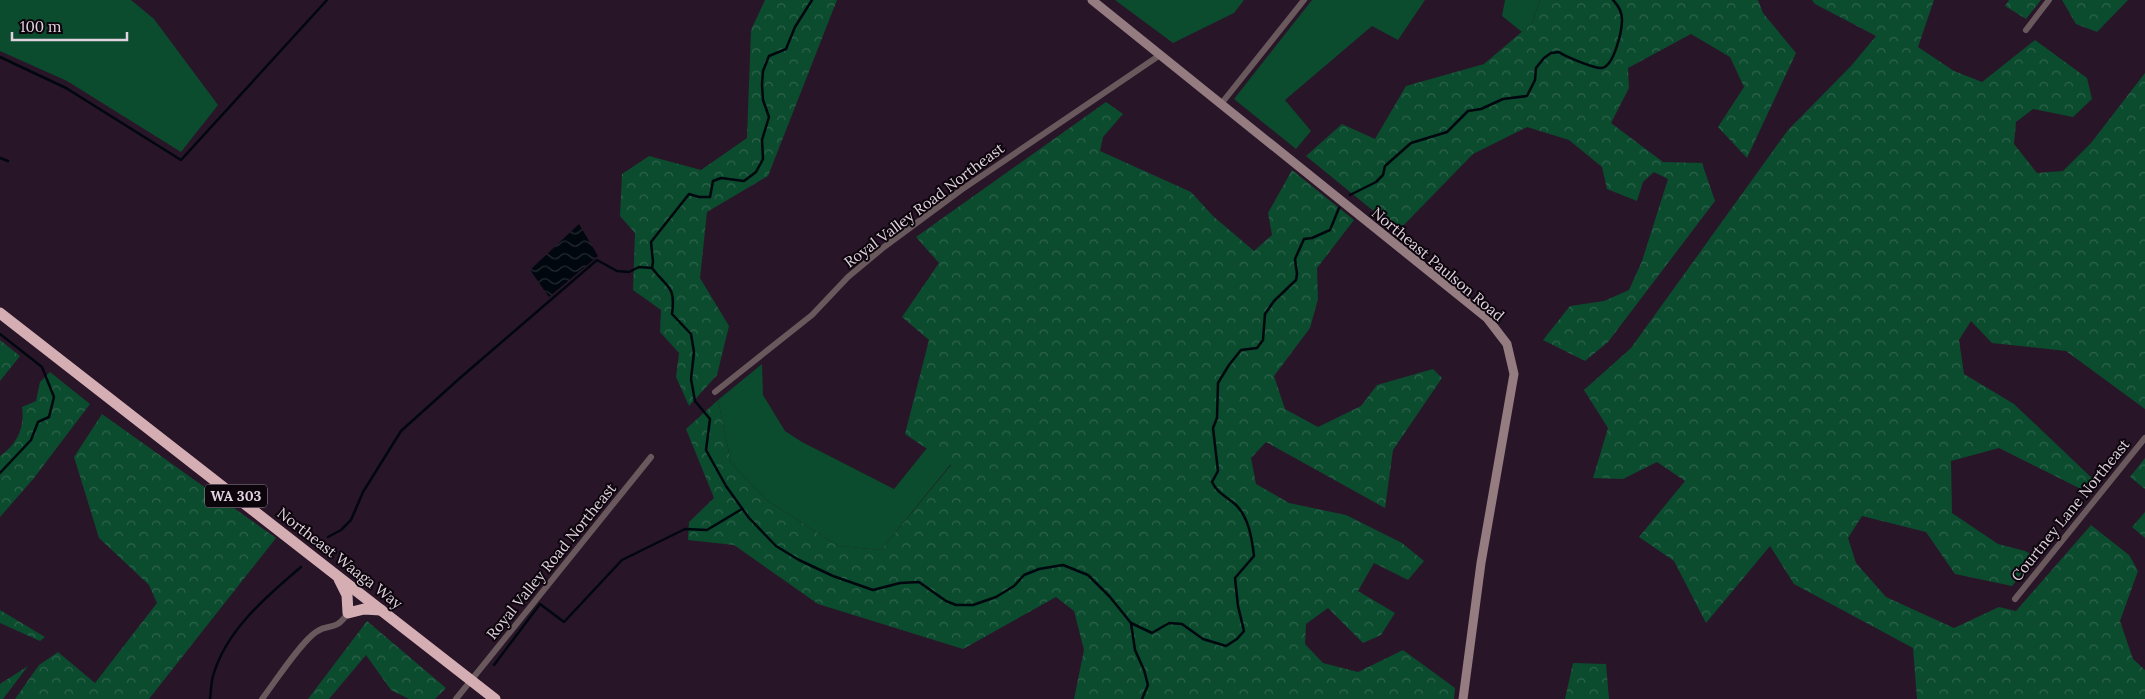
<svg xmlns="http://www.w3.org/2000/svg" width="2145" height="699" font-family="Lora,serif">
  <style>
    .grass { fill: #0b4b2e }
    .forest { fill: url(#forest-crowns) }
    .water { fill: url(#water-waves) }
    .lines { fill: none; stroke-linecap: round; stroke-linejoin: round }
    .stream { stroke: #01070e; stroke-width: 2.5 }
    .street { stroke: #69595c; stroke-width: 6 }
    .secondary { stroke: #957c80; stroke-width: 9 }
    .highway { stroke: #d5aeb4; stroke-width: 11 }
    .labels { text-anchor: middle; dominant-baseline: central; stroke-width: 4; stroke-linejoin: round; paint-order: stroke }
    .shield { fill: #0c050c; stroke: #a094a0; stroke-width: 1 }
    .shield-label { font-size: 14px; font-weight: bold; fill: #e0d2df }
    .street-label { font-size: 15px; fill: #e0d2df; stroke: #0c050c }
  </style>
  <defs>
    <pattern id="forest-crowns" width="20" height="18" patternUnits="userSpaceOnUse" patternTransform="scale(1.25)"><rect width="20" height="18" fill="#0b4b2e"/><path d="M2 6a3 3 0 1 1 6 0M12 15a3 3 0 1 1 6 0" fill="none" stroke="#2e644c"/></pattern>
    <pattern id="water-waves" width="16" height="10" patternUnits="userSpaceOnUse" patternTransform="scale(1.25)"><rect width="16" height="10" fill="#01070e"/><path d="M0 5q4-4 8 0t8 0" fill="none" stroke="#262a31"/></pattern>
  </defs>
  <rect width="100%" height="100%" fill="#291528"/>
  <g class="grass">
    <path d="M0,0H131L154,19L218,105L181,152L67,81L0,51Z"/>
    <path d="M1115,0H1244L1234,13L1173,43Z"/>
    <path d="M1312,0H1425L1398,40L1372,26L1285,100L1311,131L1296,149L1234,99Z"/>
    <path d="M1505,0H1540L1532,23L1522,32L1502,16Z"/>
    <path d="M762,364L763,395L785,431L802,442L894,489L927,448L951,464L881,550L838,546L768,501L731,463L718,400Z"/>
  </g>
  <g class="forest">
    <path d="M765,0H837L768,176L707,212L700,278L729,326L717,375L689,406L676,377L679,353L660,332L661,310L633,290L635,233L620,216L622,174L649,156L701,170L747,138L751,30Z"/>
    <path d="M1540,0H1758L1763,13L1796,53L1747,158L1718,127L1744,87L1730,57L1691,34L1628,68L1629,88L1611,123L1663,162L1702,163L1715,201L1608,342L1585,361L1543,340L1570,306L1604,301L1629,290L1642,261L1668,179L1654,172L1643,182L1637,201L1607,189L1602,167L1569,140L1527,127L1473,154L1398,231L1306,156L1342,124L1375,139L1406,86L1484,64L1532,23Z"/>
    <path d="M1812,0H1934L1918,47L1954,71L1982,82L2035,40L2087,78L2092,99L2073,117L2033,109L2016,122L2014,144L2037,173L2063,171L2091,143L2145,73V409L2066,351L1992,343L1971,321L1959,340L1964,374L2014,404L2095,481L2087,492L1999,448L1951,461L1952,513L1998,544L2025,551L2035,557L2012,586L1955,574L1926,532L1862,516L1848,538L1856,563L1886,597L1954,628L1999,607L2016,611L2091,525L2129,555L2138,571L2120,621L2133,659L2145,670V699H1917L1913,648L1794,584L1770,546L1706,623L1674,561L1639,537L1685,481L1657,462L1623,479L1593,478L1608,428L1584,390L1631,348L1788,130L1851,66L1876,36L1815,4Z"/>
    <path d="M2009,0H2041L2026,19L2005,6Z"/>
    <path d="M2062,0H2128L2097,32L2076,24Z"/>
    <path d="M1106,102L1123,114L1103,137L1100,151L1191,192L1213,216L1254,251L1272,235L1268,213L1292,170L1354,220L1317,268L1318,299L1310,328L1274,376L1285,409L1318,427L1361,406L1377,385L1433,369L1442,378L1393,450L1385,508L1266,442L1251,458L1256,484L1289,503L1346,515L1402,543L1424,561L1408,580L1374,563L1358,591L1395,613L1381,635L1363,643L1328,608L1306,624L1305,644L1323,663L1358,672L1403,650L1455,688L1454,699H1074L1084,650L1074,611L1056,597L963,649L818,604L734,545L688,540L689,522L714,498L686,429L718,400L731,463L768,501L838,546L881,550L951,465L905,434L929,340L902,317L939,263L916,237Z"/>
    <path d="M0,340L20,356L0,381Z"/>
    <path d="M50,372L90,404L34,478L0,517V456C17,444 25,428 22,407L36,401L40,382Z"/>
    <path d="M102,414L276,538L149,699H15L39,665L58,652L95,683L157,603L149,585L99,538L74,457Z"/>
    <path d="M2145,458V489L2130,477Z"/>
    <path d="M2145,512V538L2132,527Z"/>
    <path d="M0,610L45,637L40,641L0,623Z"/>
    <path d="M367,621L446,688L435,699H409L391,690L366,655L329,699H308Z"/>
    <path d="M1573,663L1606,664L1609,699H1565Z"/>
    <path d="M28,666L3,699H0V684Z"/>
  </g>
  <path class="water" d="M579,224L598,256L549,297L530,270Z"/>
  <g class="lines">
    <g class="stream">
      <path d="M812,0L795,27L786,49L769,56L763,71L762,85L763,100L769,117L762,140L763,159L756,172L744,181L721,178L713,181L710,197H699L689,194L651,242L653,262L652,268C667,288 676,285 672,314L691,334L694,352L691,379L695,401L710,419L706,450L726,486L749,518L776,546L799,560L833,576L873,590L900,583L919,582L946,601L956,605H973L996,597L1014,586L1024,575L1039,569L1063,565L1088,575L1110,597L1131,623L1135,650L1144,670L1148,685L1142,699"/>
      <path d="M0,57L66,88L181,160L327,0"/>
      <path d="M0,158L8,161"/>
      <path d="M1350,195L1376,182L1383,175L1385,166L1411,143L1447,132L1468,111L1481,109L1503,99L1527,96L1535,80L1536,68L1544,58L1551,53L1559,52C1564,56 1595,69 1602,68C1614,66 1622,31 1622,20C1622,12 1619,6 1613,0"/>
      <path d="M0,334L42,367L54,397L49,417L38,422L31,440L0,473"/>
      <path d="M328,537L341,530L351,520L363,492L401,431L460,378L597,260L617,271L629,272L639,267L652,268"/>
      <path d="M1131,623L1152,633L1169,623L1182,624L1203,639L1226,646L1237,639L1244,631L1238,606L1235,578L1254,556C1252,539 1249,517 1235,504C1226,496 1218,494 1212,482L1218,471L1213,428L1217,418L1218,383L1229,365L1241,350L1257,348L1263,340L1265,314L1274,301L1296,280L1297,274L1295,259L1304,239L1312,238L1330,230L1339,208"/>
      <path d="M494,665L540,604L564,622L622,560L685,529L707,530L742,509"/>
      <path d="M210,699C211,692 211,683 213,676C226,630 267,596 301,567"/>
    </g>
    <g class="street">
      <path d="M2026,30L2049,0"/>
      <path d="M1221,104L1304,0"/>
      <path d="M715,392L812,315L848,277L884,247L961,190L1160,55"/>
      <path d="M2015,599L2145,438"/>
      <path d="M262,699C275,682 300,643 316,632C331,622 334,633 348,613"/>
      <path d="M456,699L651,457"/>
    </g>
    <path class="secondary" d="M1092,0L1487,318L1507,344L1514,374L1481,563L1463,699"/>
    <g class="highway">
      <path d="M0,313L495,699"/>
      <path d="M339,579L347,595L348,613L364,609L381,610"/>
    </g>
  </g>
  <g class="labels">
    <rect class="shield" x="205" y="484.5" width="62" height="23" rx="4"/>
    <g class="shield-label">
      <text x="236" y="496">WA 303</text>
    </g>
    <g class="street-label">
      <text transform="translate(924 205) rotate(-37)">Royal Valley Road Northeast</text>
      <text transform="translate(1438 264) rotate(40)">Northeast Paulson Road</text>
      <text transform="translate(2070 510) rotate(-51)">Courtney Lane Northeast</text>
      <text transform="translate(340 558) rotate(38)">Northeast Waaga Way</text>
      <text transform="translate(551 561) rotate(-51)">Royal Valley Road Northeast</text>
    </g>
  </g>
  <path d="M12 32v8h115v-8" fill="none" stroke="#e0d2df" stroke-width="2.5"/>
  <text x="20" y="32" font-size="15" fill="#e0d2df" stroke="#0c050c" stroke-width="4" paint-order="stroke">100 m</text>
</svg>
